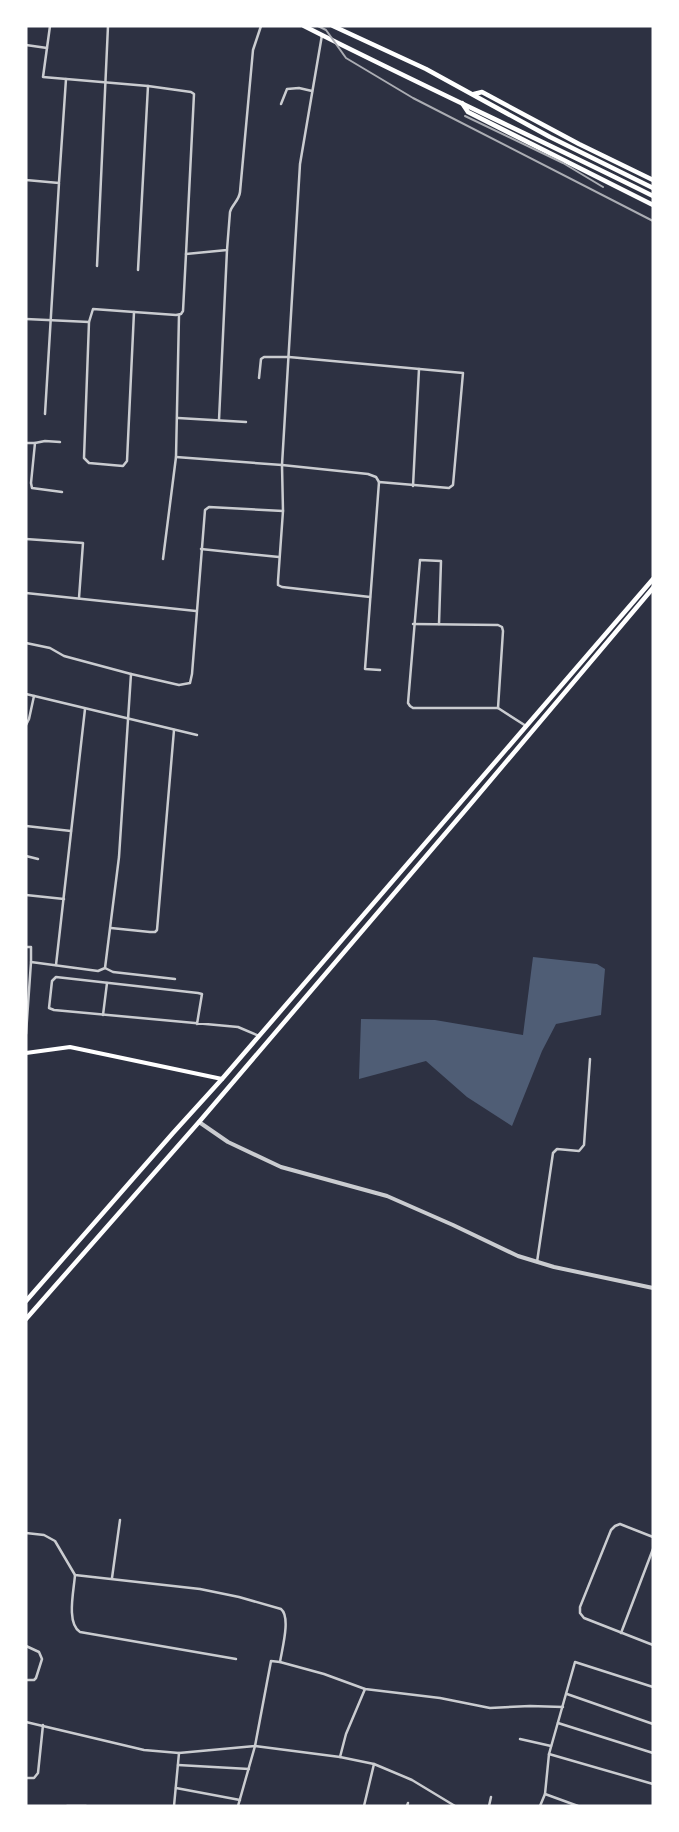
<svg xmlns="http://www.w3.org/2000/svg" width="679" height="1832" font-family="'PT Serif',serif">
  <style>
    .water { fill: #4f5d75 }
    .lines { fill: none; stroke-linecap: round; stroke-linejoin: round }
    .minor { stroke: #caccd0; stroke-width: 2.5 }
    .tertiary { stroke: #caccd0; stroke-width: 4 }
    .secondary { stroke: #fff; stroke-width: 4 }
    .primary { stroke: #fff; stroke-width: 4.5 }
    .rail { stroke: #abadb3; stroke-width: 2 }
  </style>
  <rect width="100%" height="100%" fill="#2d3142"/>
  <path class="water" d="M533,957L597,964L605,969L601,1015L556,1024L542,1051L512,1126L467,1097L426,1061L359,1079L361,1019L435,1020L523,1035Z"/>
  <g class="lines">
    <g class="minor">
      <path d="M50,26L43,77L148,86L191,92L194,94L186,254"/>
      <path d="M322,35L300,164L282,465L283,511L278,581V585L282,587L370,597"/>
      <path d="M26,45L47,48"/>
      <path d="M281,104L287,89L299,88L312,91"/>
      <path d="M26,180L59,183L45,414"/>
      <path d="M59,182L66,79"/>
      <path d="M97,266L108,26"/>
      <path d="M138,270L148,86"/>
      <path d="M93,309L134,312L127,461L123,466L89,463L84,458L89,322Z"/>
      <path d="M134,312L176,315L181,314L183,311L186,254L227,250L230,212C232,204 239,201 240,192L253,50L261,26"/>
      <path d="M26,319L89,322"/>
      <path d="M259,378L261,359L264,357H289L463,373L453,485L449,488L379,482L365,669L380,670"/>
      <path d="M178,418L246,422"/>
      <path d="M219,420L227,250"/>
      <path d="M26,443H35L31,483L32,488L62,492"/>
      <path d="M35,443L45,441L60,442"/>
      <path d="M176,457L282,465L368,474L376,477L379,482"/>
      <path d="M413,486L419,369"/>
      <path d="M26,539L83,543L79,598"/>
      <path d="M201,549L279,557"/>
      <path d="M163,559L176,457L179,315"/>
      <path d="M26,593L196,611"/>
      <path d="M413,624L498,625L502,627L503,631L498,708"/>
      <path d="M439,624L441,561L420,560L408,703L410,706L413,708H498L526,726"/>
      <path d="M26,643L50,648L64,656L131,674"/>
      <path d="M26,694L197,735"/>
      <path d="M26,725L29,719L34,696"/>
      <path d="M26,826L71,831"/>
      <path d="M26,856L38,859"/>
      <path d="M26,895L64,899"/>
      <path d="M111,928L150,932H155L157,930L174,730"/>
      <path d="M26,947H31V962"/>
      <path d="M56,965L85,709"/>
      <path d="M105,968L113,972L175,979"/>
      <path d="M103,1015L107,983"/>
      <path d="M197,1024L202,994L198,993L56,977L52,981L49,1008L54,1010L238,1027L259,1036"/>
      <path d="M26,1034L31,962L98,971L105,968L119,857L131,674L179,685L190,683L192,674L205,510L209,507L283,511"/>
      <path d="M537,1262L553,1153L557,1149L579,1151L584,1145L590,1059"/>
      <path d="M26,1533L44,1535L55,1541L75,1575L200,1589L239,1597L281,1609C291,1617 282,1649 280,1662"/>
      <path d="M653,1537L620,1524L615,1526L611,1530L580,1607V1613L584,1618L653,1645"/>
      <path d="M75,1575C74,1590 66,1623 80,1632L236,1659"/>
      <path d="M112,1578L120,1520"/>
      <path d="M621,1633L653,1549"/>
      <path d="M26,1646L39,1652L42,1659L36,1678L34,1680H26"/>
      <path d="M567,1694L653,1724"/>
      <path d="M26,1722L144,1750L179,1753L255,1746L340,1757L374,1764L412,1780L455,1806"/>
      <path d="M558,1723L653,1753"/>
      <path d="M520,1739L551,1746"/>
      <path d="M549,1754L653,1784"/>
      <path d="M340,1757L346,1734L365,1689"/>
      <path d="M178,1765L249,1769"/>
      <path d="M26,1778H34L38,1773L43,1725"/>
      <path d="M176,1788L240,1800"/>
      <path d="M545,1794L578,1806"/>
      <path d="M67,1806H86"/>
      <path d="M174,1806L179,1753"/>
      <path d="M238,1806L255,1746L271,1661L280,1662L324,1674L365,1689L440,1698L490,1708L530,1706L563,1707"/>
      <path d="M364,1806L374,1764"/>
      <path d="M407,1806L408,1803"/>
      <path d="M489,1806L491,1797"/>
      <path d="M540,1806L545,1794L549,1754L575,1662L653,1687"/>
    </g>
    <path class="tertiary" d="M199,1122L228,1142L281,1167L387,1196L453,1225L518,1256L554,1267L653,1288"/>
    <path class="secondary" d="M26,1053L70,1047L222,1079"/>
    <g class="primary">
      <path d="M304,26C420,85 537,138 653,196"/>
      <path d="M333,26L426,69L550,137L653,188"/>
      <path d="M474,94L482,92L579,144L653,180"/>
      <path d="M462,103L468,112L653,205"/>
      <path d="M26,1301L173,1133L222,1079L653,579"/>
      <path d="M26,1319L199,1122L468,807L653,588"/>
    </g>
    <g class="rail">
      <path d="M318,26L326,30L346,58L413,98L653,221"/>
      <path d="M465,116L563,163L603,187"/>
    </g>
  </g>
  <rect width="679" height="1832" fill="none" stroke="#ffffff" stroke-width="55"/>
</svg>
